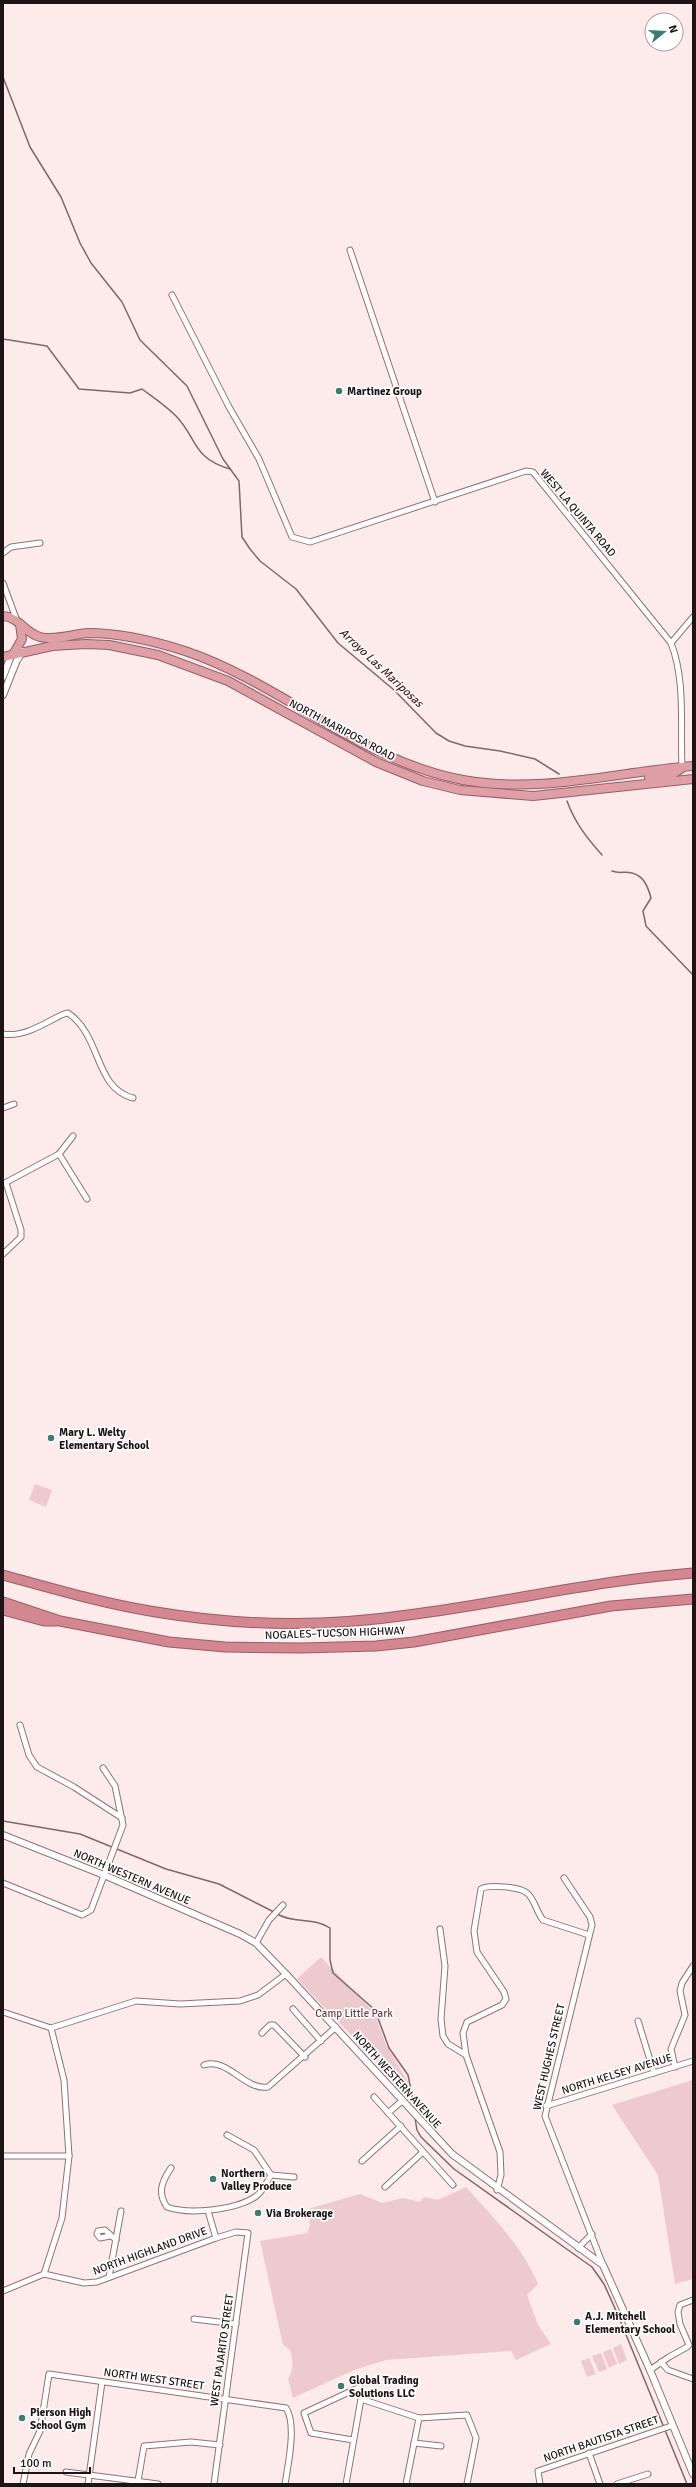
<svg xmlns="http://www.w3.org/2000/svg" width="696" height="2487" font-family="Signika,sans-serif">
  <style>
    .green { fill: #eccacd }
    .lines { fill: none; stroke-linecap: round; stroke-linejoin: round }
    .stream { stroke: #81676a; stroke-width: 1.5 }
    .minor-casing { stroke: #8e7376; stroke-width: 7 }
    .tertiary-casing { stroke: #8e7376; stroke-width: 8 }
    .trunk-casing { stroke: #955f66; stroke-width: 10 }
    .motorway-casing { stroke: #955f66; stroke-width: 11 }
    .minor { stroke: #fff; stroke-width: 5 }
    .tertiary { stroke: #fff; stroke-width: 6 }
    .trunk { stroke: #de9fa7; stroke-width: 8 }
    .motorway { stroke: #d58791; stroke-width: 9 }
    .poi-dot { fill: #3a7e71; stroke: #fff; stroke-width: 1.5 }
    .labels { text-anchor: middle; dominant-baseline: central; stroke-width: 3.5; stroke-linejoin: round; paint-order: stroke }
    .poi-label { font-size: 11px; font-weight: bold; fill: #1e1415; stroke: #fff; text-anchor: start }
    .street-label { font-size: 11px; fill: #1e1415; stroke: #fff }
    .park-label { font-size: 11px; fill: #713e45; stroke: #fff }
    .water-label { font-size: 12px; font-style: italic; fill: #4c1d25; stroke: #fff }
  </style>
  <rect width="100%" height="100%" fill="#fdeaeb"/>
  <g class="green">
    <path d="M35,1484L52,1490L46,1507L29,1500Z"/>
    <path d="M321,1957L374,2012L386,2045L408,2082L412,2098L297,1979Z"/>
    <path d="M693,2080V2279L675,2284L658,2175L612,2105Z"/>
    <path d="M466,2187C493,2217 522,2246 538,2284L527,2295L538,2325L551,2344L516,2360L511,2351L386,2360L354,2370L293,2398L288,2379C294,2369 293,2361 290,2350L283,2345L260,2241L307,2233L310,2225L308,2209L360,2194L382,2203L403,2198L420,2202L424,2197L438,2200Z"/>
    <path d="M621,2344L627,2360L619,2364L613,2348Z"/>
    <path d="M611,2349L617,2364L609,2368L603,2352Z"/>
    <path d="M601,2353L607,2369L599,2372L592,2356Z"/>
    <path d="M589,2358L596,2374L587,2377L581,2361Z"/>
  </g>
  <g class="lines">
    <g class="stream">
      <path d="M3,77L30,147L61,197L80,243L91,263L122,302L140,340L187,386L223,459L239,481L242,537L250,549L260,561L296,589L338,643L394,690L436,733L449,741L465,746L500,751L535,759L559,774"/>
      <path d="M3,339L47,346L79,389L130,393L142,389C154,398 166,406 176,416C198,439 192,458 230,469"/>
      <path d="M567,801C575,823 587,838 602,855"/>
      <path d="M612,871C619,874 625,871 632,873C644,876 648,887 651,898L643,911L646,926L693,975"/>
      <path d="M3,1821L80,1834L166,1869L219,1884L274,1912"/>
      <path d="M277,1914C294,1924 314,1917 330,1928V1960L333,1973L375,2010L389,2048L408,2075L415,2110"/>
      <path d="M415,2118L417,2130L421,2137L454,2169L592,2267L604,2284L618,2315L687,2484"/>
    </g>
    <defs>
      <g id="minor">
        <path d="M350,250L435,502"/>
        <path d="M172,295L229,407L259,459L292,537L310,542L526,471L533,472L671,643C686,681 680,727 682,767"/>
        <path d="M3,553L11,547L40,543"/>
        <path d="M3,583L17,621"/>
        <path d="M671,643L693,617"/>
        <path d="M3,1034C29,1039 60,1012 68,1013C102,1036 94,1088 133,1098"/>
        <path d="M3,1108L14,1104"/>
        <path d="M59,1154L87,1199"/>
        <path d="M3,1184L59,1154L73,1136"/>
        <path d="M3,1254L21,1237V1230L6,1183"/>
        <path d="M20,1725L29,1755L37,1767L74,1787L122,1818"/>
        <path d="M564,1878L590,1917L592,1925L545,2116L603,2265"/>
        <path d="M3,1883L82,1915L91,1910L123,1825L115,1786L103,1768"/>
        <path d="M440,1929L445,1966L441,2019L443,2036L448,2044L466,2055L500,2152L501,2175L497,2190"/>
        <path d="M256,1943L269,1920L283,1905"/>
        <path d="M293,2009L321,2041"/>
        <path d="M3,2012L51,2028L136,2001L180,2004L240,2001L258,1995L286,1974"/>
        <path d="M638,2021L654,2073"/>
        <path d="M262,2033L270,2025H274L305,2057"/>
        <path d="M466,2055L463,2033L467,2022L502,2005L506,1999L504,1992L477,1952L474,1931L481,1889C488,1884 520,1887 527,1893C534,1898 537,1913 543,1920L589,1935"/>
        <path d="M204,2065C228,2057 245,2091 268,2087L336,2027"/>
        <path d="M675,2067L671,2049L685,2015L680,1991L682,1983L693,1966"/>
        <path d="M374,2097L453,2185"/>
        <path d="M546,2106L693,2061"/>
        <path d="M388,2113L402,2101"/>
        <path d="M3,2156H69"/>
        <path d="M362,2161L401,2126"/>
        <path d="M171,2168C162,2181 157,2193 167,2207C189,2215 235,2210 255,2197C263,2192 266,2183 271,2175L254,2150L227,2135"/>
        <path d="M271,2175L294,2177"/>
        <path d="M385,2187L423,2152"/>
        <path d="M208,2211L216,2238"/>
        <path d="M110,2236L100,2238L97,2234L98,2231L105,2230L116,2240"/>
        <path d="M578,2248L592,2234"/>
        <path d="M44,2274L62,2218L69,2156L64,2080L51,2028"/>
        <path d="M109,2277L121,2211"/>
        <path d="M3,2291L44,2274L84,2283L97,2282L216,2238L236,2232L248,2233L214,2484"/>
        <path d="M194,2319L236,2324"/>
        <path d="M661,2362L668,2370L693,2379"/>
        <path d="M650,2370L669,2357L687,2347L689,2345L680,2324L678,2312L680,2305L693,2300"/>
        <path d="M361,2399L419,2418L467,2415L476,2438L467,2484"/>
        <path d="M414,2443L441,2446"/>
        <path d="M589,2453L600,2484"/>
        <path d="M66,2472L158,2484"/>
        <path d="M138,2481L144,2446L191,2442L220,2445"/>
        <path d="M23,2484L29,2454L40,2431L49,2374L286,2408C297,2424 288,2465 285,2484"/>
        <path d="M88,2484L102,2382"/>
        <path d="M346,2484L361,2399L360,2387L304,2413L311,2433L353,2440"/>
        <path d="M406,2484L419,2418"/>
        <path d="M540,2484L538,2471L671,2426"/>
        <path d="M617,2484L648,2474"/>
      </g>
      <g id="tertiary">
        <path d="M3,677L11,656"/>
        <path d="M3,695L17,660L23,651"/>
        <path d="M3,1835L104,1875L240,1934L256,1943L286,1974L452,2154L603,2265L650,2370L693,2474"/>
      </g>
      <g id="trunk">
        <path d="M3,616C19,617 25,633 40,637C55,641 73,634 88,633C120,633 154,641 185,651C283,684 360,761 463,780C541,794 616,772 693,766"/>
        <path d="M14,653L22,639L20,624"/>
        <path d="M3,657L52,646L86,644L109,645L158,655L228,681L376,762L423,781L460,790L533,796L693,779"/>
        <path d="M649,778L673,774L682,768"/>
      </g>
      <g id="motorway">
        <path d="M3,1575C54,1589 105,1604 156,1612C239,1626 326,1627 408,1615C504,1603 597,1580 693,1573"/>
        <path d="M3,1602L60,1621L169,1642L225,1647L302,1648L376,1646L414,1642L611,1606L693,1599"/>
        <path d="M3,1610L44,1621H56"/>
      </g>
    </defs>
    <use href="#minor" class="minor-casing"/>
    <use href="#tertiary" class="tertiary-casing"/>
    <use href="#trunk" class="trunk-casing"/>
    <use href="#motorway" class="motorway-casing"/>
    <use href="#minor" class="minor"/>
    <use href="#tertiary" class="tertiary"/>
    <use href="#trunk" class="trunk"/>
    <use href="#motorway" class="motorway"/>
  </g>
  <g class="poi-dot">
    <circle cx="339" cy="391" r="4"/>
    <circle cx="51" cy="1438" r="4"/>
    <circle cx="213" cy="2179" r="4"/>
    <circle cx="258" cy="2213" r="4"/>
    <circle cx="577" cy="2322" r="4"/>
    <circle cx="341" cy="2386" r="4"/>
    <circle cx="22" cy="2418" r="4"/>
  </g>
  <g class="labels">
    <g class="poi-label">
      <text x="347" y="391">Martinez Group</text>
      <text x="59" y="1432">Mary L. Welty<tspan x="59" dy="13">Elementary School</tspan></text>
      <text x="221" y="2173">Northern<tspan x="221" dy="13">Valley Produce</tspan></text>
      <text x="266" y="2213">Via Brokerage</text>
      <text x="585" y="2316">A.J. Mitchell<tspan x="585" dy="13">Elementary School</tspan></text>
      <text x="349" y="2380">Global Trading<tspan x="349" dy="13">Solutions LLC</tspan></text>
      <text x="30" y="2412">Pierson High<tspan x="30" dy="13">School Gym</tspan></text>
    </g>
    <g class="street-label">
      <text transform="translate(578 513) rotate(50)">WEST LA QUINTA ROAD</text>
      <text transform="translate(342 730) rotate(28)">NORTH MARIPOSA ROAD</text>
      <text transform="translate(335 1633) rotate(-2)">NOGALES–TUCSON HIGHWAY</text>
      <text transform="translate(132 1877) rotate(23)">NORTH WESTERN AVENUE</text>
      <text transform="translate(549 2057) rotate(-77)">WEST HUGHES STREET</text>
      <text transform="translate(617 2074) rotate(-17)">NORTH KELSEY AVENUE</text>
      <text transform="translate(397 2080) rotate(48)">NORTH WESTERN AVENUE</text>
      <text transform="translate(150 2251) rotate(-20)">NORTH HIGHLAND DRIVE</text>
      <text transform="translate(222 2350) rotate(-82)">WEST PAJARITO STREET</text>
      <text transform="translate(154 2379) rotate(8)">NORTH WEST STREET</text>
      <text transform="translate(601 2439) rotate(-19)">NORTH BAUTISTA STREET</text>
    </g>
    <g class="park-label">
      <text x="354" y="2013">Camp Little Park</text>
    </g>
    <g class="water-label">
      <text transform="translate(381 668) rotate(43)">Arroyo Las Mariposas</text>
    </g>
  </g>
  <rect width="696" height="2487" fill="none" stroke="#1e1415" stroke-width="8"/>
  <g transform="translate(664 32) rotate(72)"><circle r="19" fill="#ffffff" stroke="#a5a1a1"/>
  <path d="M0-3L7 15L0 10L-7 15Z" fill="#3a7e71"/>
  <text y="-6" font-size="11" font-weight="bold" text-anchor="middle" fill="#1e1415">N</text>
  </g>
  <path d="M14 2467v6h76v-6" fill="none" stroke="#1e1415" stroke-width="2"/>
  <text x="20" y="2467" font-size="12" fill="#1e1415" stroke="#ffffff" stroke-width="3" paint-order="stroke">100 m</text>
</svg>
